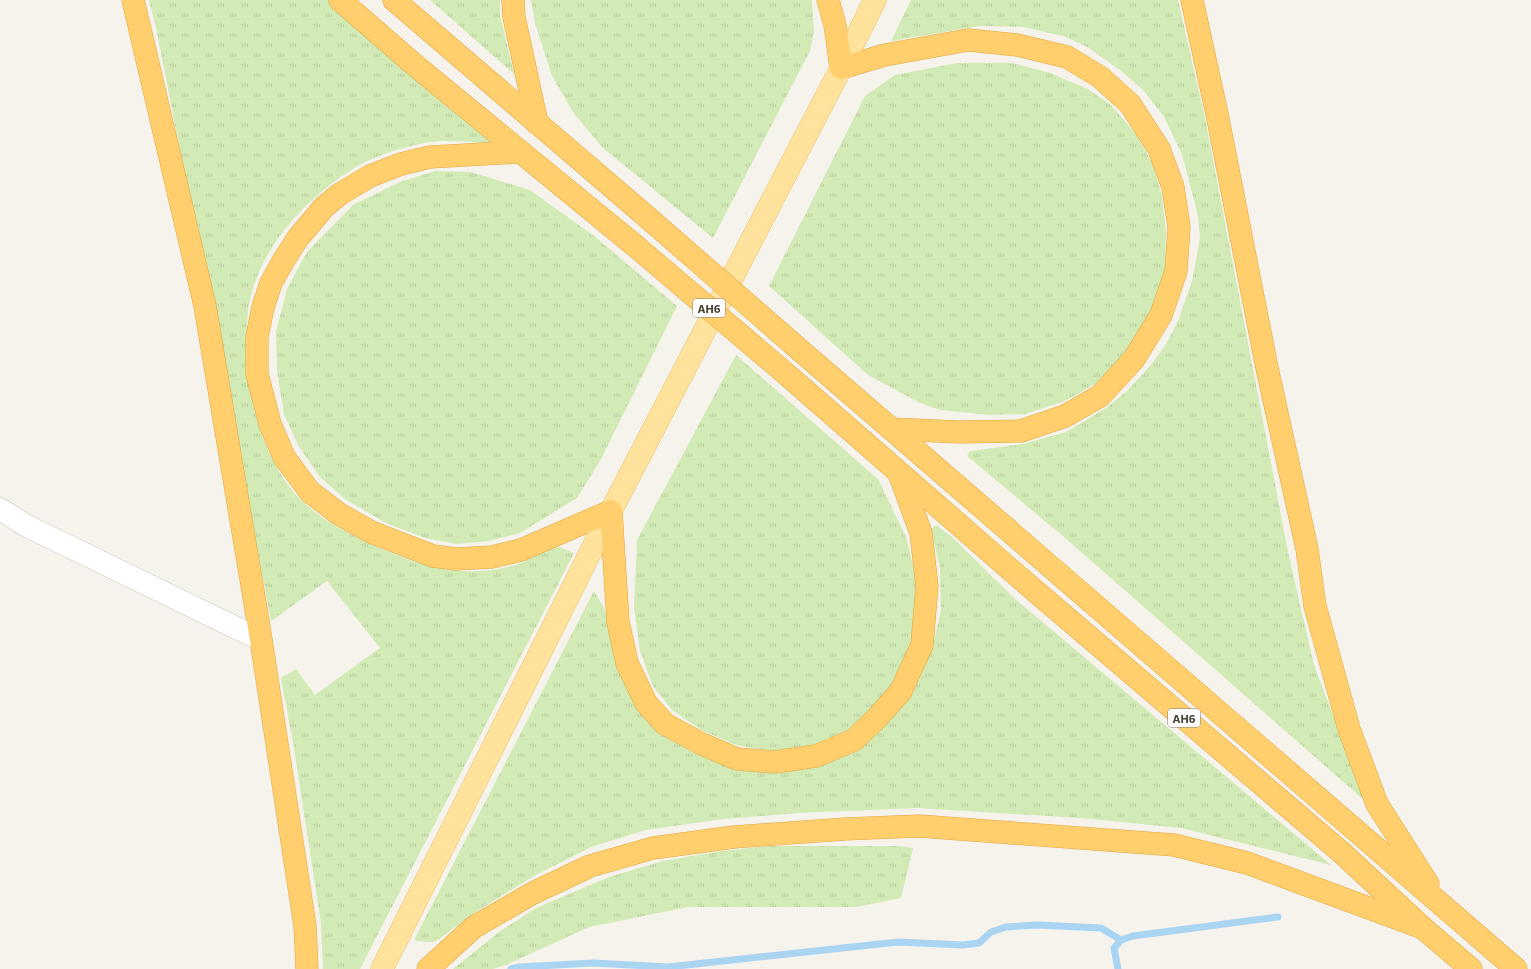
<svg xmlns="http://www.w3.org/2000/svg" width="1531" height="969" font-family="Commissioner,sans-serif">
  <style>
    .grass { fill: url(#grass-tufts) }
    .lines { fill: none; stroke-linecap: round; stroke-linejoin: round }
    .stream { stroke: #a9d4f2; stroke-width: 7 }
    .minor-casing { stroke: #c2bbae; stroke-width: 23 }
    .primary-casing { stroke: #e6c16a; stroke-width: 23 }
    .motorway-casing { stroke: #e0a43c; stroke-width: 23 }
    .minor { stroke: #fff; stroke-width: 22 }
    .primary { stroke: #ffe39c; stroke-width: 22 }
    .motorway { stroke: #ffcf6e; stroke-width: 22 }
    .motorway-bridge-casing { stroke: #e0a43c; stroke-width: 23; stroke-linecap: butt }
    .motorway-bridge { stroke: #ffcf6e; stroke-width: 22 }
    .labels { text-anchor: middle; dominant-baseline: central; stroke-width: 3; stroke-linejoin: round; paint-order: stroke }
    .shield { fill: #fff; stroke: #817c74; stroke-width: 1 }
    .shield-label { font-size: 11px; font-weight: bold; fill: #4b4439 }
  </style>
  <defs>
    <pattern id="grass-tufts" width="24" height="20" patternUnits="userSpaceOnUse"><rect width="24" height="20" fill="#d2eab5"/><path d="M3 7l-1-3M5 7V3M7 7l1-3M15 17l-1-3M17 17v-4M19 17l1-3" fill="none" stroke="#b6ca9c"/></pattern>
  </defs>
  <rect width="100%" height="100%" fill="#f6f3ec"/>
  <g class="grass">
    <path d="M149,0H340L497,138L493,144C470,142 447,139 424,143C403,147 378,155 359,165C353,168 348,173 342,176C298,207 260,250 249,304C246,323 247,345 248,365C250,409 264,453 291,489C315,519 354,537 389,552C425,567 463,577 503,568C508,567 514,566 518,564C531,559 543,551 554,545L574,553L360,969H323L321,923L293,742L281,678L296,669L315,695L380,648L327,581L271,621L157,32Z"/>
    <path d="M430,0H500V15L514,74Z"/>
    <path d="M531,0H812L814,32L810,51L713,238L602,147L573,112L552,76L535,23Z"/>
    <path d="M911,0H1178L1205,118L1288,552L1314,665L1333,715L1380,814L1064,537L967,456L970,451L1023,444L1066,432L1106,408L1127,391L1150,366L1165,346L1178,321L1192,281L1200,238L1198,216L1182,154L1164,117L1144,91L1120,70L1089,48L1066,37L1024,27L980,26L891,41Z"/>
    <path d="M957,63H1012L1050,73L1088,89L1111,105L1135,133L1153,164L1162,196L1166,232L1165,271L1155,306L1128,350L1097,383L1065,401L1025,414L990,415L940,410L920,403L868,375L769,286L865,96L895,75Z"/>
    <path d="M435,171L471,172L530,190L594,236L677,306L600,461L577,498L520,533L489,541L456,544L425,538L386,523L345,499L320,477L298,445L284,414L277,371L276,332L287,289L307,252L353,205L400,182Z"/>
    <path d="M736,355L878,479L906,537L919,589L914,645L896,680L879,704L848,730L818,745L779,753L736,745L703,731L672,710L653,686L640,651L634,607L637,540Z"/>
    <path d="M936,525L952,537L1014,598L1331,865L1181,828L1081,818L918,808L798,813L723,819L646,830L591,847L534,876L474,913L438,940L432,942L416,941L415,938L594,591L604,608L636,704L734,765L863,744L896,714L911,695L920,678L932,648L941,611L940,567L932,535V528Z"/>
    <path d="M768,846H899L913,848L901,898L856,907H688L589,927L508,964L493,969H453L499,932L536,908L609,877L663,861L722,851Z"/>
  </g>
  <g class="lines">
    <g class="stream">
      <path d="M511,969L519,967L593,963L668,967L898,942L963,945L979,943L991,932L1006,927L1037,925L1101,928L1121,940"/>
      <path d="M1118,969L1114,948L1121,940L1133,936L1278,917"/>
    </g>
    <defs>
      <path id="minor" d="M0,509L27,526L261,640"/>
      <path id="primary" d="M382,969L611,511L841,68L875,0"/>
      <g id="motorway">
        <path d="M133,0L205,306L259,627L305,926L307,969"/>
        <path d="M340,0L417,67L633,244"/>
        <path d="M394,0L647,217"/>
        <path d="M513,0L514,17L537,123"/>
        <path d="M828,0L835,25L841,68L885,55L968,40L1017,45L1067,57L1100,77L1130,104L1159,149L1173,187L1179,227L1176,271L1161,315L1134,359L1100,396L1065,416L1021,431L959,432L892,429"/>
        <path d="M1192,0L1217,114L1267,368L1307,549L1315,606L1349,729L1377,804L1428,884"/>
        <path d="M521,152L430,157L401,164L370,176L340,194L324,207L298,238L285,258L271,283L263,307L257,337V374L270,424L284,457L310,492L339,514L371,532L433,556L456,559L492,557L521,550L611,511L618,622L627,663L646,703L665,724L702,744L737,759L775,762L816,756L854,740L877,718L901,691L922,645L927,586L921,533L899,473"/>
        <path d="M801,351L1516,969"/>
        <path d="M785,373L1027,584L1341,852L1423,928L1471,969"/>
        <path d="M428,969L474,927L533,893L590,866L653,848L734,837L845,829L919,826L1174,845L1247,863L1423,928"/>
      </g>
    </defs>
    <use href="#minor" class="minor-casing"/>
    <use href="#primary" class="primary-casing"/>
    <use href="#motorway" class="motorway-casing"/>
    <use href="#minor" class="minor"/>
    <use href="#primary" class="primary"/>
    <use href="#motorway" class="motorway"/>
    <defs>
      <g id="motorway-bridge">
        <path d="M647,217L801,351"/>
        <path d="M633,244L785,373"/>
      </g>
    </defs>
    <use href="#motorway-bridge" class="motorway-bridge-casing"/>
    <use href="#motorway-bridge" class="motorway-bridge"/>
  </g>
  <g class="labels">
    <g class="shield">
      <rect x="693" y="299" width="32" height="18" rx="3"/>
      <rect x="1168" y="709" width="32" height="18" rx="3"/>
    </g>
    <g class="shield-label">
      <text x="709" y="308">AH6</text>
      <text x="1184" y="718">AH6</text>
    </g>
  </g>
</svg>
